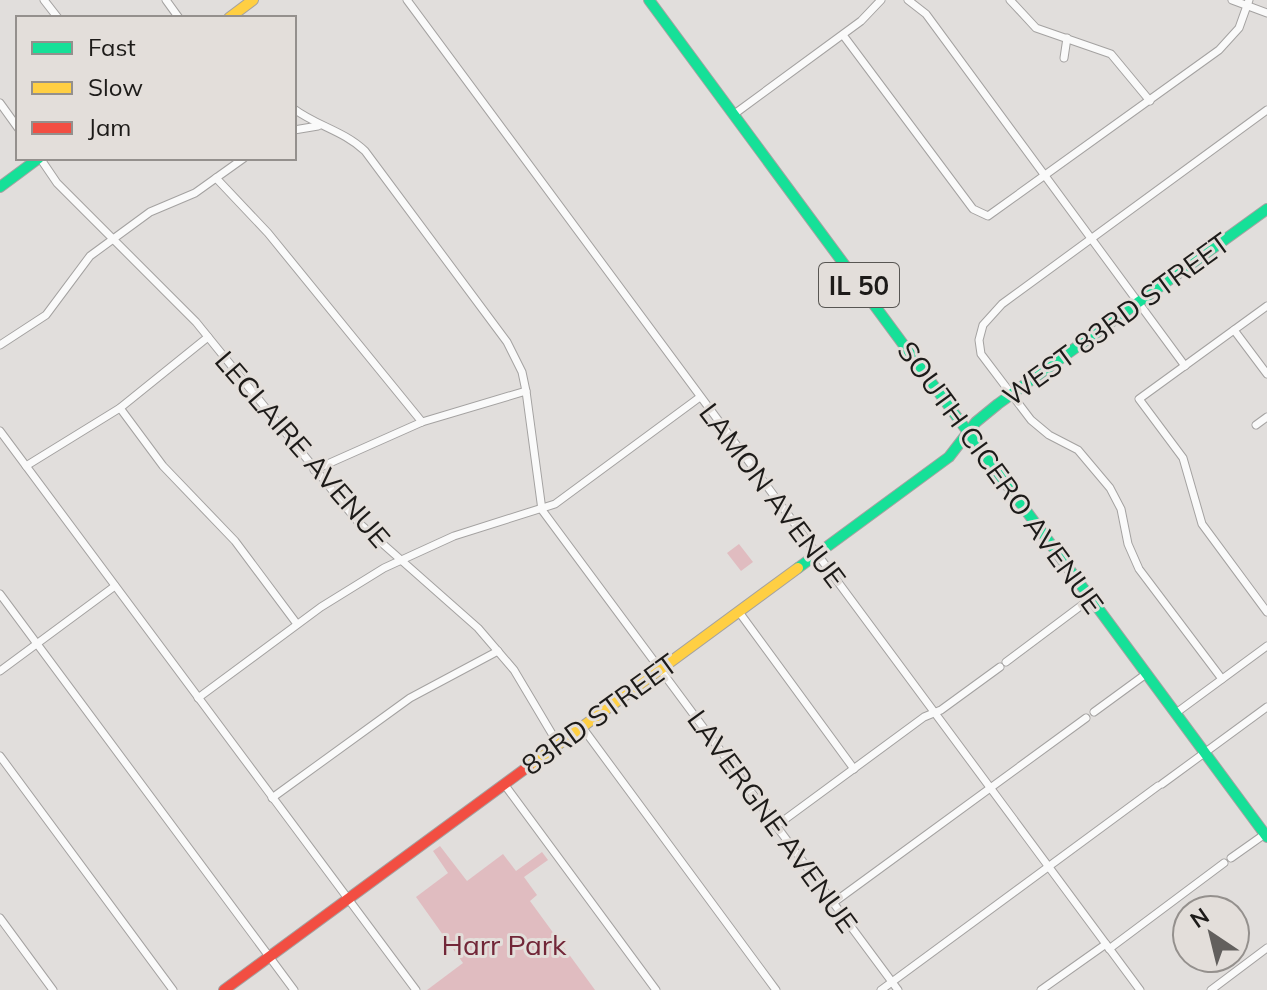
<svg xmlns="http://www.w3.org/2000/svg" width="1267" height="990" font-family="Mulish,sans-serif">
  <style>
    .green { fill: #e0bcc0 }
    .lines { fill: none; stroke-linecap: round; stroke-linejoin: round }
    .street-casing { stroke: #a4a2a1; stroke-width: 9 }
    .fast-casing { stroke: #a4a2a1; stroke-width: 12 }
    .slow-casing { stroke: #a4a2a1; stroke-width: 12 }
    .jam-casing { stroke: #a4a2a1; stroke-width: 12 }
    .street { stroke: #fafafa; stroke-width: 7 }
    .fast { stroke: #16e098; stroke-width: 10 }
    .slow { stroke: #ffcf43; stroke-width: 10 }
    .jam { stroke: #f24e42; stroke-width: 10 }
    .labels { text-anchor: middle; dominant-baseline: central; stroke-width: 6; stroke-linejoin: round; paint-order: stroke }
    .shield { fill: #e3deda; stroke: #585653; stroke-width: 2 }
    .shield-label { font-size: 26px; font-weight: bold; fill: #1d1b19 }
    .street-label { font-size: 28px; fill: #1d1b19; stroke: #e3deda }
    .park-label { font-size: 28px; fill: #722738; stroke: #e3deda }
  </style>
  <rect width="100%" height="100%" fill="#e1dedc"/>
  <g class="green">
    <path d="M739,544L753,562L741,571L727,553Z"/>
    <path d="M440,846L467,881L503,854L516,871L542,852L548,860L524,877L537,895L530,901L595,990H427L463,963L416,897L448,873L433,851Z"/>
  </g>
  <g class="lines">
    <defs>
      <g id="street">
        <path d="M44,0L58,18"/>
        <path d="M166,0L179,18"/>
        <path d="M407,0L1140,990"/>
        <path d="M908,0L926,14L1185,366"/>
        <path d="M1010,0L1036,28L1111,54L1150,101"/>
        <path d="M1232,0L1267,13"/>
        <path d="M843,35L973,209L988,216L1219,50L1239,28L1249,0"/>
        <path d="M1064,58L1067,38"/>
        <path d="M0,103L18,128"/>
        <path d="M294,109C317,126 344,131 365,151L507,342L522,372L526,391L542,510L898,990"/>
        <path d="M733,115L861,21L881,0"/>
        <path d="M294,130L318,126"/>
        <path d="M40,158L57,183L196,322L358,522L478,628L514,670L558,744"/>
        <path d="M216,178L268,233L422,422"/>
        <path d="M1267,306L1139,399L1183,458L1202,524L1267,612"/>
        <path d="M1234,330L1267,374"/>
        <path d="M0,345L46,315L90,256L150,212L195,193L244,158"/>
        <path d="M120,408L163,466L235,541L297,624"/>
        <path d="M1256,425L1267,417"/>
        <path d="M0,431L416,990"/>
        <path d="M26,466L120,408L208,337"/>
        <path d="M314,470L422,422L526,391"/>
        <path d="M0,594L294,990"/>
        <path d="M739,612L854,769"/>
        <path d="M1006,662L1090,599"/>
        <path d="M0,671L115,586"/>
        <path d="M1222,679L1139,569L1128,544L1121,509L1110,488L1078,450L1049,435L1031,420L981,354L979,340L983,325L1002,304L1267,110"/>
        <path d="M198,698L321,607L384,568L454,536L555,504L700,397"/>
        <path d="M1094,712L1146,674"/>
        <path d="M1176,713L1267,646"/>
        <path d="M582,727L776,990"/>
        <path d="M0,756L173,990"/>
        <path d="M504,784L656,990"/>
        <path d="M1162,784L1267,707"/>
        <path d="M272,798L410,698L498,651"/>
        <path d="M776,826L924,717L941,710L1000,667"/>
        <path d="M1231,858L1265,834"/>
        <path d="M833,903L1086,718"/>
        <path d="M0,918L53,990"/>
        <path d="M1109,949L1224,863"/>
        <path d="M881,990L1158,786"/>
        <path d="M1041,990L1106,944"/>
        <path d="M1211,990L1267,948"/>
      </g>
      <g id="fast">
        <path d="M649,0L1267,837"/>
        <path d="M0,187L39,158"/>
        <path d="M798,568L949,457L976,422L998,404L1267,209"/>
      </g>
      <g id="slow">
        <path d="M229,18L253,0"/>
        <path d="M529,766L798,568"/>
      </g>
      <path id="jam" d="M224,990L529,766"/>
    </defs>
    <use href="#street" class="street-casing"/>
    <use href="#fast" class="fast-casing"/>
    <use href="#slow" class="slow-casing"/>
    <use href="#jam" class="jam-casing"/>
    <use href="#street" class="street"/>
    <use href="#fast" class="fast"/>
    <use href="#slow" class="slow"/>
    <use href="#jam" class="jam"/>
  </g>
  <g class="labels">
    <rect class="shield" x="819" y="263" width="80" height="44" rx="6"/>
    <g class="shield-label">
      <text x="859" y="285">IL 50</text>
    </g>
    <g class="street-label">
      <text transform="translate(1116 319) rotate(-36)">WEST 83RD STREET</text>
      <text transform="translate(303 449) rotate(49)">LECLAIRE AVENUE</text>
      <text transform="translate(1001 477) rotate(54)">SOUTH CICERO AVENUE</text>
      <text transform="translate(773 495) rotate(53)">LAMON AVENUE</text>
      <text transform="translate(599 714) rotate(-36)">83RD STREET</text>
      <text transform="translate(773 821) rotate(54)">LAVERGNE AVENUE</text>
    </g>
    <g class="park-label">
      <text x="504" y="944">Harr Park</text>
    </g>
  </g>
  <rect x="16" y="16" width="280" height="144" fill="#e3deda" stroke="#94908d" stroke-width="2"/>
  <rect x="32" y="42" width="40" height="12" fill="#16e098" stroke="#94908d" stroke-width="2"/>
  <text x="88" y="56" font-size="24" fill="#1d1b19">Fast</text>
  <rect x="32" y="82" width="40" height="12" fill="#ffcf43" stroke="#94908d" stroke-width="2"/>
  <text x="88" y="96" font-size="24" fill="#1d1b19">Slow</text>
  <rect x="32" y="122" width="40" height="12" fill="#f24e42" stroke="#94908d" stroke-width="2"/>
  <text x="88" y="136" font-size="24" fill="#1d1b19">Jam</text>
  <g transform="translate(1211 934) rotate(325)"><circle r="38" fill="#e3deda" stroke="#94908d" stroke-width="2"/>
  <path d="M0-6L14 30L0 20L-14 30Z" fill="#625f5d"/>
  <text y="-12" font-size="22" font-weight="bold" text-anchor="middle" fill="#1d1b19">N</text>
  </g>
</svg>
